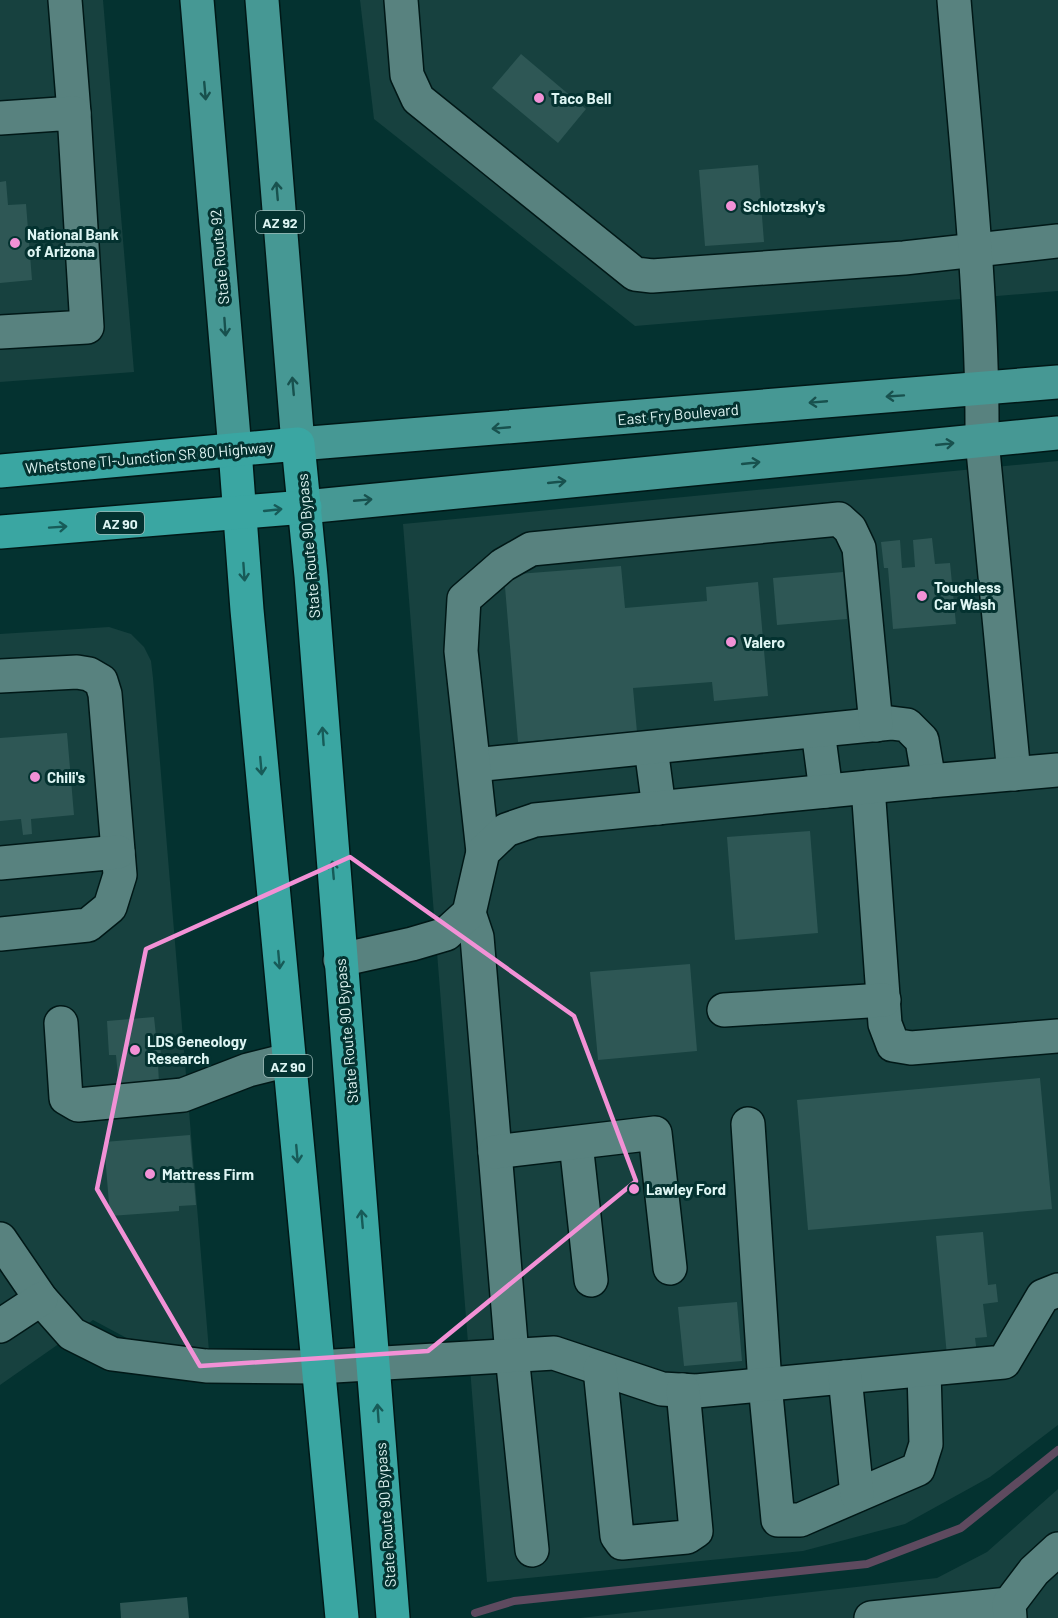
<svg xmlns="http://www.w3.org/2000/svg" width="1058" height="1618" font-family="Barlow,sans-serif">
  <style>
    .built { fill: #17413f }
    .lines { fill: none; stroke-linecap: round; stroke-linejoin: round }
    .stream { stroke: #5e4a5f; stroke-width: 8 }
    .building { fill: #2e5755 }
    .minor-casing { stroke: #001817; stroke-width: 36 }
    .major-casing { stroke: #001817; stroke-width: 36 }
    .highway-casing { stroke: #001817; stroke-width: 36 }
    .minor { stroke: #58827f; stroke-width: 33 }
    .major { stroke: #469894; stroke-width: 33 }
    .highway { stroke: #3aa6a2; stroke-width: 33 }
    .oneway { stroke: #18514e }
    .oneway2 { stroke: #175b58 }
    .marked { fill: none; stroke: #f291d6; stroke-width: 4.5; stroke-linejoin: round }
    .poi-dot { fill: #f291d6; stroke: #043230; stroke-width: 2 }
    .labels { text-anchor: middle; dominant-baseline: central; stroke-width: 6; stroke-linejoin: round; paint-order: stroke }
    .shield { fill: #043230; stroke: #9dbab8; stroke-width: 1.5 }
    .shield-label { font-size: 14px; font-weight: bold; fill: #def5f3 }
    .poi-label { font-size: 15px; font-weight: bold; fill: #def5f3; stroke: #043230; text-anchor: start }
    .street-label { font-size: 15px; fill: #def5f3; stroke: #043230 }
  </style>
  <rect width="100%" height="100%" fill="#043230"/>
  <g class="built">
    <path d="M0,0H103L134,372L0,382Z"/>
    <path d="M360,0H1058V291L635,326L374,119Z"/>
    <path d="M1058,461V1425L990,1477L905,1524L803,1551L487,1582L403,524Z"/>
    <path d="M109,627L131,634L144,647L151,661L153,678L209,1351L134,1342L93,1320L0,1385V634Z"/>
    <path d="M1058,1489V1618H580L937,1578L987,1552Z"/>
  </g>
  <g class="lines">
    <path class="stream" d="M475,1613L514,1601L867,1564L961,1528L1058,1450"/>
  </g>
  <g class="building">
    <path d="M521,54L586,109L558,143L492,88Z"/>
    <path d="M758,165L764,242L705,246L699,170Z"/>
    <path d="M6,181L8,205L26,204L32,280L0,283V182Z"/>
    <path d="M932,538L935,564L950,563L956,624L893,629L888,568H884L881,542L900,540L902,568L915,567L913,540Z"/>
    <path d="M621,566L625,608L707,601L706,587L758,582L768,696L714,701L712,682L633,688L637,732L518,742L504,575Z"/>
    <path d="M843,572L847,619L777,625L773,578Z"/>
    <path d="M67,733L74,815L31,819L32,834L23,835L21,819L0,821V738Z"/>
    <path d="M810,831L818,933L735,940L727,837Z"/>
    <path d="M690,964L697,1051L598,1060L590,972Z"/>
    <path d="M154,1017L157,1045H160L162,1064H158L159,1083L119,1087L116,1055H109L107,1021Z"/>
    <path d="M1040,1078L1052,1209L808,1230L797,1100Z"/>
    <path d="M190,1135L196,1205L179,1206V1211L110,1216L104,1142Z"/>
    <path d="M983,1232L988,1285L996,1284L998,1302L983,1304L987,1337L975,1338L977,1353L947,1356L936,1236Z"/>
    <path d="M737,1302L742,1361L684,1366L678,1307Z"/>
    <path d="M187,1597L189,1618H121L120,1603Z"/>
  </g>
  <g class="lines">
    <defs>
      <g id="minor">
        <path d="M65,0L74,113"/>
        <path d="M401,0L407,75L418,99L635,274L652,276L904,258L1058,241"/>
        <path d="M954,0C966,146 983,294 982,440L1014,774"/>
        <path d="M0,118L74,113L87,327L0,332"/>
        <path d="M0,676L77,672L89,674L101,681L105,694L120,875L110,907L88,925L0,934"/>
        <path d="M818,731L826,791"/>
        <path d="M651,748L659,808"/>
        <path d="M474,765L891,723L907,725L922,740L929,781"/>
        <path d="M868,787L885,1024L893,1045L911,1048L1058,1036"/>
        <path d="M483,852L461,651L464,599L503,565L531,549L839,519L850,529L859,548L876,725"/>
        <path d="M0,863L118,852"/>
        <path d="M469,913L477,937L512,1355L532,1550"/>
        <path d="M340,960L412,944L446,934L469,913L483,852L506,830L535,820L929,781L1058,770"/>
        <path d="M724,1010L884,1000"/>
        <path d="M61,1023L66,1098L78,1105L183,1095L248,1070L288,1060"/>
        <path d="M748,1124L765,1384L778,1520H800L918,1469L926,1444L924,1370"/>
        <path d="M576,1143L591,1280"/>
        <path d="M495,1152L655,1133L670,1268"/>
        <path d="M0,1239L41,1299L72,1334L112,1354L206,1366L317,1367L554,1353L662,1389L696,1391L1004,1362L1043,1296L1058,1290"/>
        <path d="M0,1326L41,1299"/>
        <path d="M600,1369L617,1536L622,1543L687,1537L696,1531L683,1390"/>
        <path d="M845,1377L857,1495"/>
        <path d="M871,1618L1009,1604"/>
        <path d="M1010,1618L1009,1604L1034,1571L1058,1549"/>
      </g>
      <g id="major">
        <path d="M197,0L235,450"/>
        <path d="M262,0L298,444L1058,382"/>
        <path d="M305,507L1058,433"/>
      </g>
      <g id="highway">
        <path d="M235,450L247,610L342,1618"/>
        <path d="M0,471L298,444L311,576L393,1618"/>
        <path d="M0,532L305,507"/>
      </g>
    </defs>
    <use href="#minor" class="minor-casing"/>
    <use href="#major" class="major-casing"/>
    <use href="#highway" class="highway-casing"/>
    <use href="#minor" class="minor"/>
    <use href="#major" class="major"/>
    <use href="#highway" class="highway"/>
  </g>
  <defs><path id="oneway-shaft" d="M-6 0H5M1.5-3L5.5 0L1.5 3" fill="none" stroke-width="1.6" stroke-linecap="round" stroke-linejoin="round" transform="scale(1.5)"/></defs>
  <g class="oneway">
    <use href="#oneway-shaft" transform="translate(205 91) rotate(85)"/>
    <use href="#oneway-shaft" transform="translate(277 191) rotate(-95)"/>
    <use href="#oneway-shaft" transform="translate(225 327) rotate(86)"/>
    <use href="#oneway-shaft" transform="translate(293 386) rotate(-95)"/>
    <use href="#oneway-shaft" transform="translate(895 396) rotate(176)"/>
    <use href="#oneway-shaft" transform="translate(818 402) rotate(175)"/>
    <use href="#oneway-shaft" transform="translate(501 428) rotate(175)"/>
    <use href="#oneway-shaft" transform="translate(945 444) rotate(-6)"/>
    <use href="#oneway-shaft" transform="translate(751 463) rotate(-6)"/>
    <use href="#oneway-shaft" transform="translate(557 482) rotate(-6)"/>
    <use href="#oneway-shaft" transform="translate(363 500) rotate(-5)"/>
  </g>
  <g class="oneway2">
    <use href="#oneway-shaft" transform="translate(273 510) rotate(-6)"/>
    <use href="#oneway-shaft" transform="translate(58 527) rotate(-4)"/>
    <use href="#oneway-shaft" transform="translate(244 572) rotate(86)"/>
    <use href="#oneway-shaft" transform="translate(323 736) rotate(-94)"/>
    <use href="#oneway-shaft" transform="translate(261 766) rotate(85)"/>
    <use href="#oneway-shaft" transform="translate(333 870) rotate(-95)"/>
    <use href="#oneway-shaft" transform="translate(279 960) rotate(85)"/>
    <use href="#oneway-shaft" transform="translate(297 1154) rotate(85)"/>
    <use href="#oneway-shaft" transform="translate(362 1219) rotate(-95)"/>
    <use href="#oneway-shaft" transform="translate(378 1413) rotate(-94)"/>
  </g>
  <path class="marked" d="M350,857L574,1016L636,1181L428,1351L200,1366L97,1189L146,949Z"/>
  <g class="poi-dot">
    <circle cx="539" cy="98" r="6"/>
    <circle cx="731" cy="206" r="6"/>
    <circle cx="15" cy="243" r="6"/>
    <circle cx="922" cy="596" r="6"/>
    <circle cx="731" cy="642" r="6"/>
    <circle cx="35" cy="777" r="6"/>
    <circle cx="135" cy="1050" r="6"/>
    <circle cx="150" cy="1174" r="6"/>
    <circle cx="634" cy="1189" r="6"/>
  </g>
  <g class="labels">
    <g class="shield">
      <rect x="256" y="211" width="48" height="22" rx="4.5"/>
      <rect x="96" y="512" width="48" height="22" rx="4.5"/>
      <rect x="264" y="1055" width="48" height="22" rx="4.5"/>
    </g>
    <g class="shield-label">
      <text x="280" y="222">AZ 92</text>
      <text x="120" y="523">AZ 90</text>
      <text x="288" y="1066">AZ 90</text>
    </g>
    <g class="poi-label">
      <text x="551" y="98">Taco Bell</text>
      <text x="743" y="206">Schlotzsky's</text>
      <text x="27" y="234">National Bank<tspan x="27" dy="17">of Arizona</tspan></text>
      <text x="934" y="587">Touchless<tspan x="934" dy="17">Car Wash</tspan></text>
      <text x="743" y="642">Valero</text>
      <text x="47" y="777">Chili's</text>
      <text x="147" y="1041">LDS Geneology<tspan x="147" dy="17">Research</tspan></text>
      <text x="162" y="1174">Mattress Firm</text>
      <text x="646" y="1189">Lawley Ford</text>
    </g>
    <g class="street-label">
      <text transform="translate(219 257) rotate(-95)">State Route 92</text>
      <text transform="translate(678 414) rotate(-5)">East Fry Boulevard</text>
      <text transform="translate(149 457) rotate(-5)">Whetstone TI-Junction SR 80 Highway</text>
      <text transform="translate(308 546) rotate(-95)">State Route 90 Bypass</text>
      <text transform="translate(346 1031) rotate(-95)">State Route 90 Bypass</text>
      <text transform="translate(385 1515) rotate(-94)">State Route 90 Bypass</text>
    </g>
  </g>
</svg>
